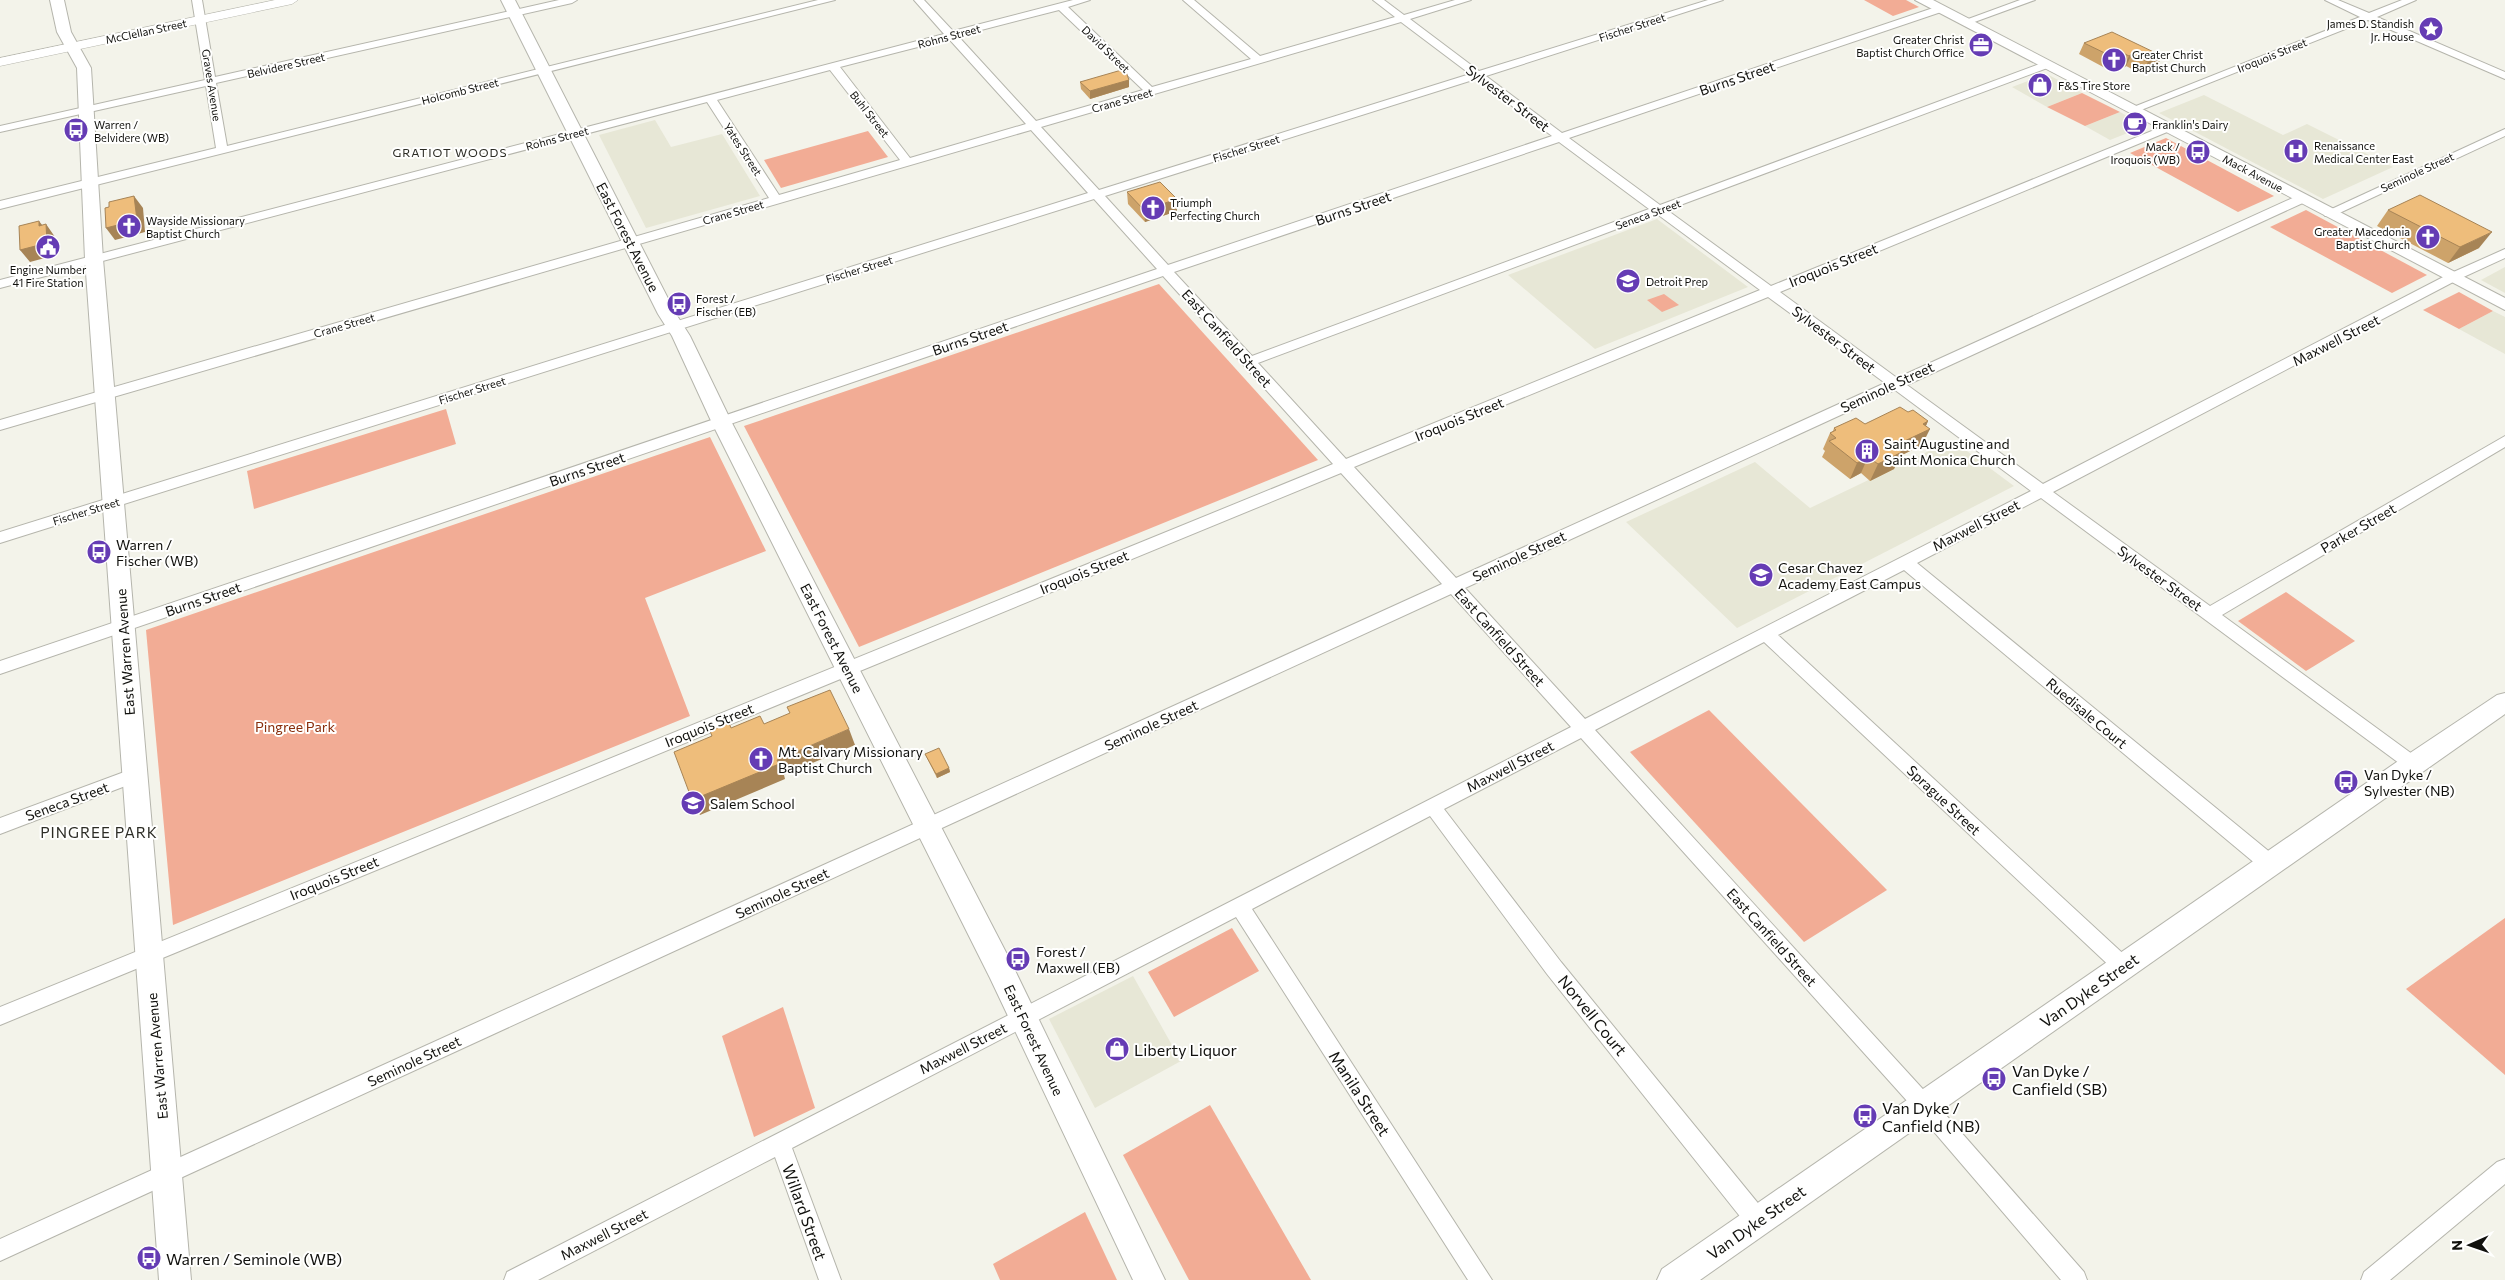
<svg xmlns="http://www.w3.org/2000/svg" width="2505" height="1280" font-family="Commissioner,sans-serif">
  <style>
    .built { fill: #e7e7d6 }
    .green { fill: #f2ac95 }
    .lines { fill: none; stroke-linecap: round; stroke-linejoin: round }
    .minor-casing { stroke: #b5b5ac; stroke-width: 2 }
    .tertiary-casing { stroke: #b5b5ac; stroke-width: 1 }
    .secondary-casing { stroke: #b5b5ac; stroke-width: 2 }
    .minor { fill: #fff; fill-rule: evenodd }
    .tertiary { fill: #fff; fill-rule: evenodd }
    .secondary { fill: #fff; fill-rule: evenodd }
    .wall { fill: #cda36a }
    .shaded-wall { fill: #a78456 }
    .building { fill: #eebd7b; stroke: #a78456 }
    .labels { text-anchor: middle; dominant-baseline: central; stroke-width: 4; stroke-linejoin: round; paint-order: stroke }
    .far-poi-label { font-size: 11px; fill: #11110e; stroke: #fffffe; text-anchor: start }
    .far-street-label { font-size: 11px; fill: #11110e; stroke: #fffffe }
    .far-neighbourhood-label { font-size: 12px; letter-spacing: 1px; fill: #2c2c25; stroke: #fffffe }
    .street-label { font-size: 14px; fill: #11110e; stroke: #fffffe }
    .poi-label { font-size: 14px; fill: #11110e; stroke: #fffffe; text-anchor: start }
    .park-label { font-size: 14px; fill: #892f0d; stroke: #fffffe }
    .neighbourhood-label { font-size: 15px; letter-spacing: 1px; fill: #2c2c25; stroke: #fffffe }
    .near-street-label { font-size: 16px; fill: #11110e; stroke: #fffffe }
    .near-poi-label { font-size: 16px; fill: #11110e; stroke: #fffffe; text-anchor: start }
  </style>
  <rect width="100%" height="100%" fill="#f3f3ea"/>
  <g class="built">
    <path d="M2047,74L2082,93L2047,107L2012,87Z"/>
    <path d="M2204,95L2283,135L2307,124L2393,167L2323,199L2159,113Z"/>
    <path d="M2120,112L2145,126L2110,140L2085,126Z"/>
    <path d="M655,120L671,147L722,134L760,196L646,228L599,135Z"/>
    <path d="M1657,219L1748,287L1595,349L1508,275Z"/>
    <path d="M2505,267V293L2481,280Z"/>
    <path d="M2493,311L2505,317V354L2459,329Z"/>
    <path d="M1952,440L2014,486L1737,628L1626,522L1755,462L1810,508Z"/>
    <path d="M1133,976L1181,1061L1095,1108L1049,1019Z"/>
  </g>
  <g class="green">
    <path d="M1864,0H1906L1919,7L1893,16Z"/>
    <path d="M2082,93L2120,112L2085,126L2047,107Z"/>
    <path d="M868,131L888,157L781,188L764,160Z"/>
    <path d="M2166,138L2274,196L2238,212L2130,153Z"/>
    <path d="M2306,210L2427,275L2392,293L2270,227Z"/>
    <path d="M1159,284L1318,460L859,647L744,426Z"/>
    <path d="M2459,292L2493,311L2459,329L2423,310Z"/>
    <path d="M1664,294L1679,305L1662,312L1647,300Z"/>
    <path d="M446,409L456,444L254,509L247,471Z"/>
    <path d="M710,437L766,551L645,598L690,716L173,925L146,630Z"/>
    <path d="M2286,592L2355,641L2306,671L2238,621Z"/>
    <path d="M1709,710L1887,890L1804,942L1630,752Z"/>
    <path d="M2505,918V1075L2406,989Z"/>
    <path d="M1232,928L1259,971L1174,1017L1148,972Z"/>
    <path d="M783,1007L815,1108L754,1137L722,1036Z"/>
    <path d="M1210,1105L1311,1280H1189L1123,1155Z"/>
    <path d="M1085,1212L1117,1280H1000L993,1264Z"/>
  </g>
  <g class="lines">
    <defs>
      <g id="minor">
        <path d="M192,0H202L215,77L559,0H577L572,3L216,83L227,146L818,0H835L0,209V201L216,148L206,86L0,132V126L205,80Z"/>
        <path d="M914,0H924L953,31L1073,0H1090L1068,7L1152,87L1251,59L1183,0H1194L1260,56L1395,17L1373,0H1384L1404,15L1455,0H1471L1410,19L1479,71L1708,0H1723L1486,76L1562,133L1936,7H1944V11L1569,138L1660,205L2042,63H2050V67L1667,210L1771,286L2164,126H2172V130L1780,292L1897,378L2297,196H2305V202L1907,385L2043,484L2449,274L2505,249V258L2457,280L2053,492L2210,606L2505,436V447L2222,615L2419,759L2422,764L2419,769L2413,771L2407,769L2041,498L1917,563L2277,858L2279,864L2277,870L2270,872L2263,870L1904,570L1778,635L2130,960L2133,966L2130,972L2123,975L2116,972L1764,642L1595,730L1931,1098L2084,1272L2087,1280H2061L1917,1112L1581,738L1444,809L1561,962L1766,1213L1769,1221L1766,1229L1758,1232L1750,1229L1547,974L1430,816L1252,909L1492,1280H1468L1236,917L792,1148L841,1280H819L775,1157L538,1280H504L507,1272L1571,727L1451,594L0,1261V1239L1442,584L1341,473L0,1025V1007L1333,464L1163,276L0,674V661L1157,269L1094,199L0,543V532L1088,193L1031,130L0,430V420L769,198L707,102L0,288V280L944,34ZM1059,10L1143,90L1036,121L958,36ZM1401,22L1470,74L1099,190L1041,127ZM949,39L1026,124L910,158L840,67ZM830,70L900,160L779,195L717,100ZM1476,79L1552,136L1168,265L1105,196ZM1559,142L1649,209L1252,356L1174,272ZM1657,214L1760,290L1346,459L1258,363ZM1768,297L1885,383L1456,578L1354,467ZM1895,390L2031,491L1585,719L1465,588Z"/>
        <path d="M2020,0H2035L1969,24L1960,22Z"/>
        <path d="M2325,0H2338L2369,13L2402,0H2416L2377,17L2505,72V79L2368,20L2136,112L2132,113L2126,110L2360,17Z"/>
        <path d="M2505,129V136L2333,216H2325L2323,213Z"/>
        <path d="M135,768L141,770L144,775L141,780L0,834V818Z"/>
        <path d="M2505,1159V1184L2390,1280H2361L2364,1272L2497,1162Z"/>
      </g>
      <path id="tertiary" d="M275,0H298L292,4L0,66V58Z"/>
      <g id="secondary">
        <path d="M50,0H64L71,32L91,68L103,259L191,1280H159L85,259L77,68L57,32Z"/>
        <path d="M501,0H515L676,314L690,336L732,423L1010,960L1165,1280H1133L990,978L712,423L672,336L658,314Z"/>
        <path d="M1915,0H1933L2505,298V310Z"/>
        <path d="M2505,693V714L1700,1280H1657L1662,1269L2404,757L2497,695Z"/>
      </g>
    </defs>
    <use href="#minor" class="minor-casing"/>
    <use href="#tertiary" class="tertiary-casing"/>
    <use href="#secondary" class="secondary-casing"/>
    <use href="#minor" class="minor"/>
    <use href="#tertiary" class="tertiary"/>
    <use href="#secondary" class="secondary"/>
  </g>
  <g class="wall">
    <path d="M2084,43L2162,56L2156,68L2142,74L2126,66L2123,68L2117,65L2107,69L2079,54Z"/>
    <path d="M1129,80V87L1090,99L1081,89L1080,82Z"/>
    <path d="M1127,192L1177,199V211L1145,222L1128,204Z"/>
    <path d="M2388,210L2479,248L2448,263L2377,226Z"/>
    <path d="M1928,421L1926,426L1922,445L1900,456L1894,469L1870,481L1861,473L1850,479L1822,457L1825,451L1823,449L1830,433L1833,431L1834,428L1865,424Z"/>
    <path d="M925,754L949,768L950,772L937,778Z"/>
  </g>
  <g class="shaded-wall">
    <path d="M2123,53L2117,65L2107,69L2113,57Z"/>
    <path d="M2132,54L2126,66L2123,68L2129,56Z"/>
    <path d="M2162,56L2156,68L2142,74L2148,62Z"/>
    <path d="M1129,80V87L1090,99V91Z"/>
    <path d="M134,196L143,208L145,232L115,240L106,228Z"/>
    <path d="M1177,199V211L1145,222L1144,210Z"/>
    <path d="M39,221L46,230V224L55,237L56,255L30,262L20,250Z"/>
    <path d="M2492,232L2479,248L2448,263L2460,247Z"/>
    <path d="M1928,421L1923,432L1930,429L1922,445L1900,456L1894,469L1870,481L1878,464L1894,446L1923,424Z"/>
    <path d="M1868,457L1861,473L1850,479L1857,463Z"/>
    <path d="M849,729L855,745L784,775L785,779L700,815L692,800L777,760Z"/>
    <path d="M949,768L950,772L937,778L936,774Z"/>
  </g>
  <g class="building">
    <path d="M2112,32L2162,56L2148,62L2132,54L2129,56L2123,53L2113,57L2084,43Z"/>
    <path d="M1125,69L1129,80L1090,91L1080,82Z"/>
    <path d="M1160,182L1177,199L1144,210L1127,192Z"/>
    <path d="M2420,195L2492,232L2460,247L2388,210Z"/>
    <path d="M134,196L137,220L106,228L105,208L109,207V202Z"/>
    <path d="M39,221V226L46,224L47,243L20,250L19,226Z"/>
    <path d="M1900,407L1908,412L1913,410L1928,421L1923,424L1930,429L1894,446L1902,452L1878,464L1868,457L1857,463L1829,441L1836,438L1830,433L1836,430L1834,428L1856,418L1865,424Z"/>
    <path d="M830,690L849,729L777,760L779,764L692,800L674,752L712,736L710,731L729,723L731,728L760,716L764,724L790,713L787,707Z"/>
    <path d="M939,748L949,768L936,774L925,754Z"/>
  </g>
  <defs>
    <symbol id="sight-disc" viewBox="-11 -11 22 22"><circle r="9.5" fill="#653cb4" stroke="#fffffe"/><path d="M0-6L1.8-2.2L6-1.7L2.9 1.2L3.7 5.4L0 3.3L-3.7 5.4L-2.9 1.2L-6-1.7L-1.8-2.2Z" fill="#fff"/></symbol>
    <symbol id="office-disc" viewBox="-11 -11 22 22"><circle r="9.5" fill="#653cb4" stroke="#fffffe"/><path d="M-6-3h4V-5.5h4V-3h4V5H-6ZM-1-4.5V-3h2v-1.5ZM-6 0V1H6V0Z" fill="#fff"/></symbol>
    <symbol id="church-disc" viewBox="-11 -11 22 22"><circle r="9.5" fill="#653cb4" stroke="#fffffe"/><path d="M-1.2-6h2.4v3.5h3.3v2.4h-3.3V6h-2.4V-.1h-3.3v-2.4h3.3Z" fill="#fff"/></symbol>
    <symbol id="shop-disc" viewBox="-11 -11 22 22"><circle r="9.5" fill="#653cb4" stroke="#fffffe"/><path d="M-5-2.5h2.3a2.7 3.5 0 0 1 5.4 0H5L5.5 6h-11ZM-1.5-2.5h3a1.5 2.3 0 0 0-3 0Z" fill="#fff"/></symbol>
    <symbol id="cafe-disc" viewBox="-11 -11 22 22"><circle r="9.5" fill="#653cb4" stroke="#fffffe"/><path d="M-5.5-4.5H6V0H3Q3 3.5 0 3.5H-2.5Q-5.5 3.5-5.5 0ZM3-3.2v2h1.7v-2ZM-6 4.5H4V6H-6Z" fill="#fff"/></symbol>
    <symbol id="bus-disc" viewBox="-11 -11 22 22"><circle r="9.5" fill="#653cb4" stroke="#fffffe"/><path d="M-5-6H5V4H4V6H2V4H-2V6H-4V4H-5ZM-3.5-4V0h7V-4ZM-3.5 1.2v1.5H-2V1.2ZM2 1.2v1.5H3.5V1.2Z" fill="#fff"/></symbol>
    <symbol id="hospital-disc" viewBox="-11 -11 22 22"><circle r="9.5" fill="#653cb4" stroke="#fffffe"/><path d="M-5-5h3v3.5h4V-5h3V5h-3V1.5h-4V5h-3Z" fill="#fff"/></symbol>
    <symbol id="civic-disc" viewBox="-11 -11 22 22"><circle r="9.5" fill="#653cb4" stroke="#fffffe"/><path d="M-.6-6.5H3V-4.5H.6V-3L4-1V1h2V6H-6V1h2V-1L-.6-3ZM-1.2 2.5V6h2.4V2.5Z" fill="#fff"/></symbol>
    <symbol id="school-disc" viewBox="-11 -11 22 22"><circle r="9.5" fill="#653cb4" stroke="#fffffe"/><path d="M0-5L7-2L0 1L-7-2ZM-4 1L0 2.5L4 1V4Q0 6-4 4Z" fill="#fff"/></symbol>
    <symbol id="building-disc" viewBox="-11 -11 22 22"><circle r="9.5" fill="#653cb4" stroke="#fffffe"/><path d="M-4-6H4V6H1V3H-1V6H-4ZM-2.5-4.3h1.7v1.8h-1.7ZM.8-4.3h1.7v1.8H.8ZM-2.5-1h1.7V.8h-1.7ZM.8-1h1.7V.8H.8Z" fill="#fff"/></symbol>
  </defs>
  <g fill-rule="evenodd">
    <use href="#sight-disc" x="2417" y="15" width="28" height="28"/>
    <use href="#office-disc" x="1967" y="31" width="28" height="28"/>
    <use href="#church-disc" x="2100" y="46" width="28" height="28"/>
    <use href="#shop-disc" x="2026" y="71" width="28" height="28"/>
    <use href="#cafe-disc" x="2121" y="110" width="28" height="28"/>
    <use href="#bus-disc" x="62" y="116" width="28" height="28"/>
    <use href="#hospital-disc" x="2282" y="137" width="28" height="28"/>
    <use href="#bus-disc" x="2184" y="138" width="28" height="28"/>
    <use href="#church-disc" x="1139" y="194" width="28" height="28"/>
    <use href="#church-disc" x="115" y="212" width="28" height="28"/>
    <use href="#church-disc" x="2414" y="223" width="28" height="28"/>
    <use href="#civic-disc" x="34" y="233" width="28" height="28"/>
    <use href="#school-disc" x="1614" y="267" width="28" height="28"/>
    <use href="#bus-disc" x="665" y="290" width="28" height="28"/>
    <use href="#building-disc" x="1853" y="437" width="28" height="28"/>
    <use href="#bus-disc" x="85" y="538" width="28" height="28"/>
    <use href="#school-disc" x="1747" y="561" width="28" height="28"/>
    <use href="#church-disc" x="747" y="745" width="28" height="28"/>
    <use href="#bus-disc" x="2332" y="768" width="28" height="28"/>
    <use href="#school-disc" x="679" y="789" width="28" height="28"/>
    <use href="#bus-disc" x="1004" y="945" width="28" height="28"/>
    <use href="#shop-disc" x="1103" y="1035" width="28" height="28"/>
    <use href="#bus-disc" x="1980" y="1065" width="28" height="28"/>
    <use href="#bus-disc" x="1851" y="1102" width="28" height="28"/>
    <use href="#bus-disc" x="135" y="1244" width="28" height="28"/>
  </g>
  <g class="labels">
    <g class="far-poi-label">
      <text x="2414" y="23" text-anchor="end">James D. Standish<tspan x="2414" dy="13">Jr. House</tspan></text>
      <text x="1964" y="39" text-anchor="end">Greater Christ<tspan x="1964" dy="13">Baptist Church Office</tspan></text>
      <text x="2132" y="54">Greater Christ<tspan x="2132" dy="13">Baptist Church</tspan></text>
      <text x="2058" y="85">F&amp;S Tire Store</text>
      <text x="94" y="124">Warren /<tspan x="94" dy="13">Belvidere (WB)</tspan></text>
      <text x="2152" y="124">Franklin's Dairy</text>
      <text x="2314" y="145">Renaissance<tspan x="2314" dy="13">Medical Center East</tspan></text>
      <text x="2180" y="146" text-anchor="end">Mack /<tspan x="2180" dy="13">Iroquois (WB)</tspan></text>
      <text x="1170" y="202">Triumph<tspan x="1170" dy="13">Perfecting Church</tspan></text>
      <text x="146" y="220">Wayside Missionary<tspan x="146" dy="13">Baptist Church</tspan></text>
      <text x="2410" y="231" text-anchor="end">Greater Macedonia<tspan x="2410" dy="13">Baptist Church</tspan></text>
      <text x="48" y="269" text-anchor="middle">Engine Number<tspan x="48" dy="13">41 Fire Station</tspan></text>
      <text x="1646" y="281">Detroit Prep</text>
      <text x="696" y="298">Forest /<tspan x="696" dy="13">Fischer (EB)</tspan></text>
    </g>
    <g class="far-street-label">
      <text transform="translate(1632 27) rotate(-18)">Fischer Street</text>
      <text transform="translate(146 31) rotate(-12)">McClellan Street</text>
      <text transform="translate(949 36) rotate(-15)">Rohns Street</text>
      <text transform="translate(1106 49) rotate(44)">David Street</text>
      <text transform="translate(2272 55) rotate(-22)">Iroquois Street</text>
      <text transform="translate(286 65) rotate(-13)">Belvidere Street</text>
      <text transform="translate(212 85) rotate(81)">Graves Avenue</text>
      <text transform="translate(460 91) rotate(-14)">Holcomb Street</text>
      <text transform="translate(1122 100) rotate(-16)">Crane Street</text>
      <text transform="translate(870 114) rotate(52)">Buhl Street</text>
      <text transform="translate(557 138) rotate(-15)">Rohns Street</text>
      <text transform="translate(1246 148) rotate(-17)">Fischer Street</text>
      <text transform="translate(743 149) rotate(57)">Yates Street</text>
      <text transform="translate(2417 172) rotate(-25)">Seminole Street</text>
      <text transform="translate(2253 173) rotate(28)">Mack Avenue</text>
      <text transform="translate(733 212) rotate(-16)">Crane Street</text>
      <text transform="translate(1648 214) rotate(-20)">Seneca Street</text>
      <text transform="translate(859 269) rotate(-17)">Fischer Street</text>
      <text transform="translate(344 325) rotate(-16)">Crane Street</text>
      <text transform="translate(472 390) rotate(-17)">Fischer Street</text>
      <text transform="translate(86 511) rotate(-17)">Fischer Street</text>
    </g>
    <g class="far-neighbourhood-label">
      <text x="450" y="152">GRATIOT WOODS</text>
    </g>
    <g class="street-label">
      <text transform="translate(1737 78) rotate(-19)">Burns Street</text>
      <text transform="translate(1508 98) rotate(37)">Sylvester Street</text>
      <text transform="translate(1353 208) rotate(-19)">Burns Street</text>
      <text transform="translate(628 237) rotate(63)">East Forest Avenue</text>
      <text transform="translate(1833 265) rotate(-22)">Iroquois Street</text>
      <text transform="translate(970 338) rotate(-19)">Burns Street</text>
      <text transform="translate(1227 338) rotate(48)">East Canfield Street</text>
      <text transform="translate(1834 339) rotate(37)">Sylvester Street</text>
      <text transform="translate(2336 340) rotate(-27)">Maxwell Street</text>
      <text transform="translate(1887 387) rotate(-25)">Seminole Street</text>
      <text transform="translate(1459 419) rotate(-22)">Iroquois Street</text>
      <text transform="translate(587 469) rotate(-19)">Burns Street</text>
      <text transform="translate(1976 525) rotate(-27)">Maxwell Street</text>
      <text transform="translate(2358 528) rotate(-30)">Parker Street</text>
      <text transform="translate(1519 556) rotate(-25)">Seminole Street</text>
      <text transform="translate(1084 572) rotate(-22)">Iroquois Street</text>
      <text transform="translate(2160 578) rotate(36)">Sylvester Street</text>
      <text transform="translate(203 599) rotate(-19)">Burns Street</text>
      <text transform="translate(1500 637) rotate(48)">East Canfield Street</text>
      <text transform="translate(832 638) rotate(63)">East Forest Avenue</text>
      <text transform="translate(125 652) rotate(-94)">East Warren Avenue</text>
      <text transform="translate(2087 713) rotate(40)">Ruedisale Court</text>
      <text transform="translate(709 725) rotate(-22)">Iroquois Street</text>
      <text transform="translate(1151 725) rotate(-25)">Seminole Street</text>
      <text transform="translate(1510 766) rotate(-27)">Maxwell Street</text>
      <text transform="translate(1944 800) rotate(43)">Sprague Street</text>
      <text transform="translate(67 801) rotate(-20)">Seneca Street</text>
      <text transform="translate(334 878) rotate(-22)">Iroquois Street</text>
      <text transform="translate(782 893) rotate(-25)">Seminole Street</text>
      <text transform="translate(1772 937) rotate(48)">East Canfield Street</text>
      <text transform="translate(1034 1040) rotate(65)">East Forest Avenue</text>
      <text transform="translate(963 1048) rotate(-27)">Maxwell Street</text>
      <text transform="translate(157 1056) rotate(-95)">East Warren Avenue</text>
      <text transform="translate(414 1061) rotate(-25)">Seminole Street</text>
      <text transform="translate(604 1234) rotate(-27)">Maxwell Street</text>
    </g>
    <g class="poi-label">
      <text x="1884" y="443">Saint Augustine and<tspan x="1884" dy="16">Saint Monica Church</tspan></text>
      <text x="116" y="544">Warren /<tspan x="116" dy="16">Fischer (WB)</tspan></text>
      <text x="1778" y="567">Cesar Chavez<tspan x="1778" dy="16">Academy East Campus</tspan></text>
      <text x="778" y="751">Mt. Calvary Missionary<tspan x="778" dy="16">Baptist Church</tspan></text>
      <text x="2364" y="774">Van Dyke /<tspan x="2364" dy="16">Sylvester (NB)</tspan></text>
      <text x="710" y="803">Salem School</text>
      <text x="1036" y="951">Forest /<tspan x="1036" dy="16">Maxwell (EB)</tspan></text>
    </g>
    <g class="park-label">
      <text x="295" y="726">Pingree Park</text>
    </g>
    <g class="neighbourhood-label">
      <text x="99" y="832">PINGREE PARK</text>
    </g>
    <g class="near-street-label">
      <text transform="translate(2089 990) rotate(-35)">Van Dyke Street</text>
      <text transform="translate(1593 1015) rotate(51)">Norvell Court</text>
      <text transform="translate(1360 1093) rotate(57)">Manila Street</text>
      <text transform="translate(805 1212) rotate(70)">Willard Street</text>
      <text transform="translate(1756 1222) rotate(-35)">Van Dyke Street</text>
    </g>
    <g class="near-poi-label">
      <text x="1134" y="1049">Liberty Liquor</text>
      <text x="2012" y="1070">Van Dyke /<tspan x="2012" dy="18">Canfield (SB)</tspan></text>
      <text x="1882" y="1107">Van Dyke /<tspan x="1882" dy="18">Canfield (NB)</tspan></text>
      <text x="166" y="1258">Warren / Seminole (WB)</text>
    </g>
  </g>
  <g transform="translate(2470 1245) rotate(268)" stroke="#fffffe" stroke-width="4" paint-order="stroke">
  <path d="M0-4L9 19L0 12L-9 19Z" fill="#11110e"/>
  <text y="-8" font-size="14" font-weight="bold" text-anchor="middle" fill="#11110e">N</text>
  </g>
</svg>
